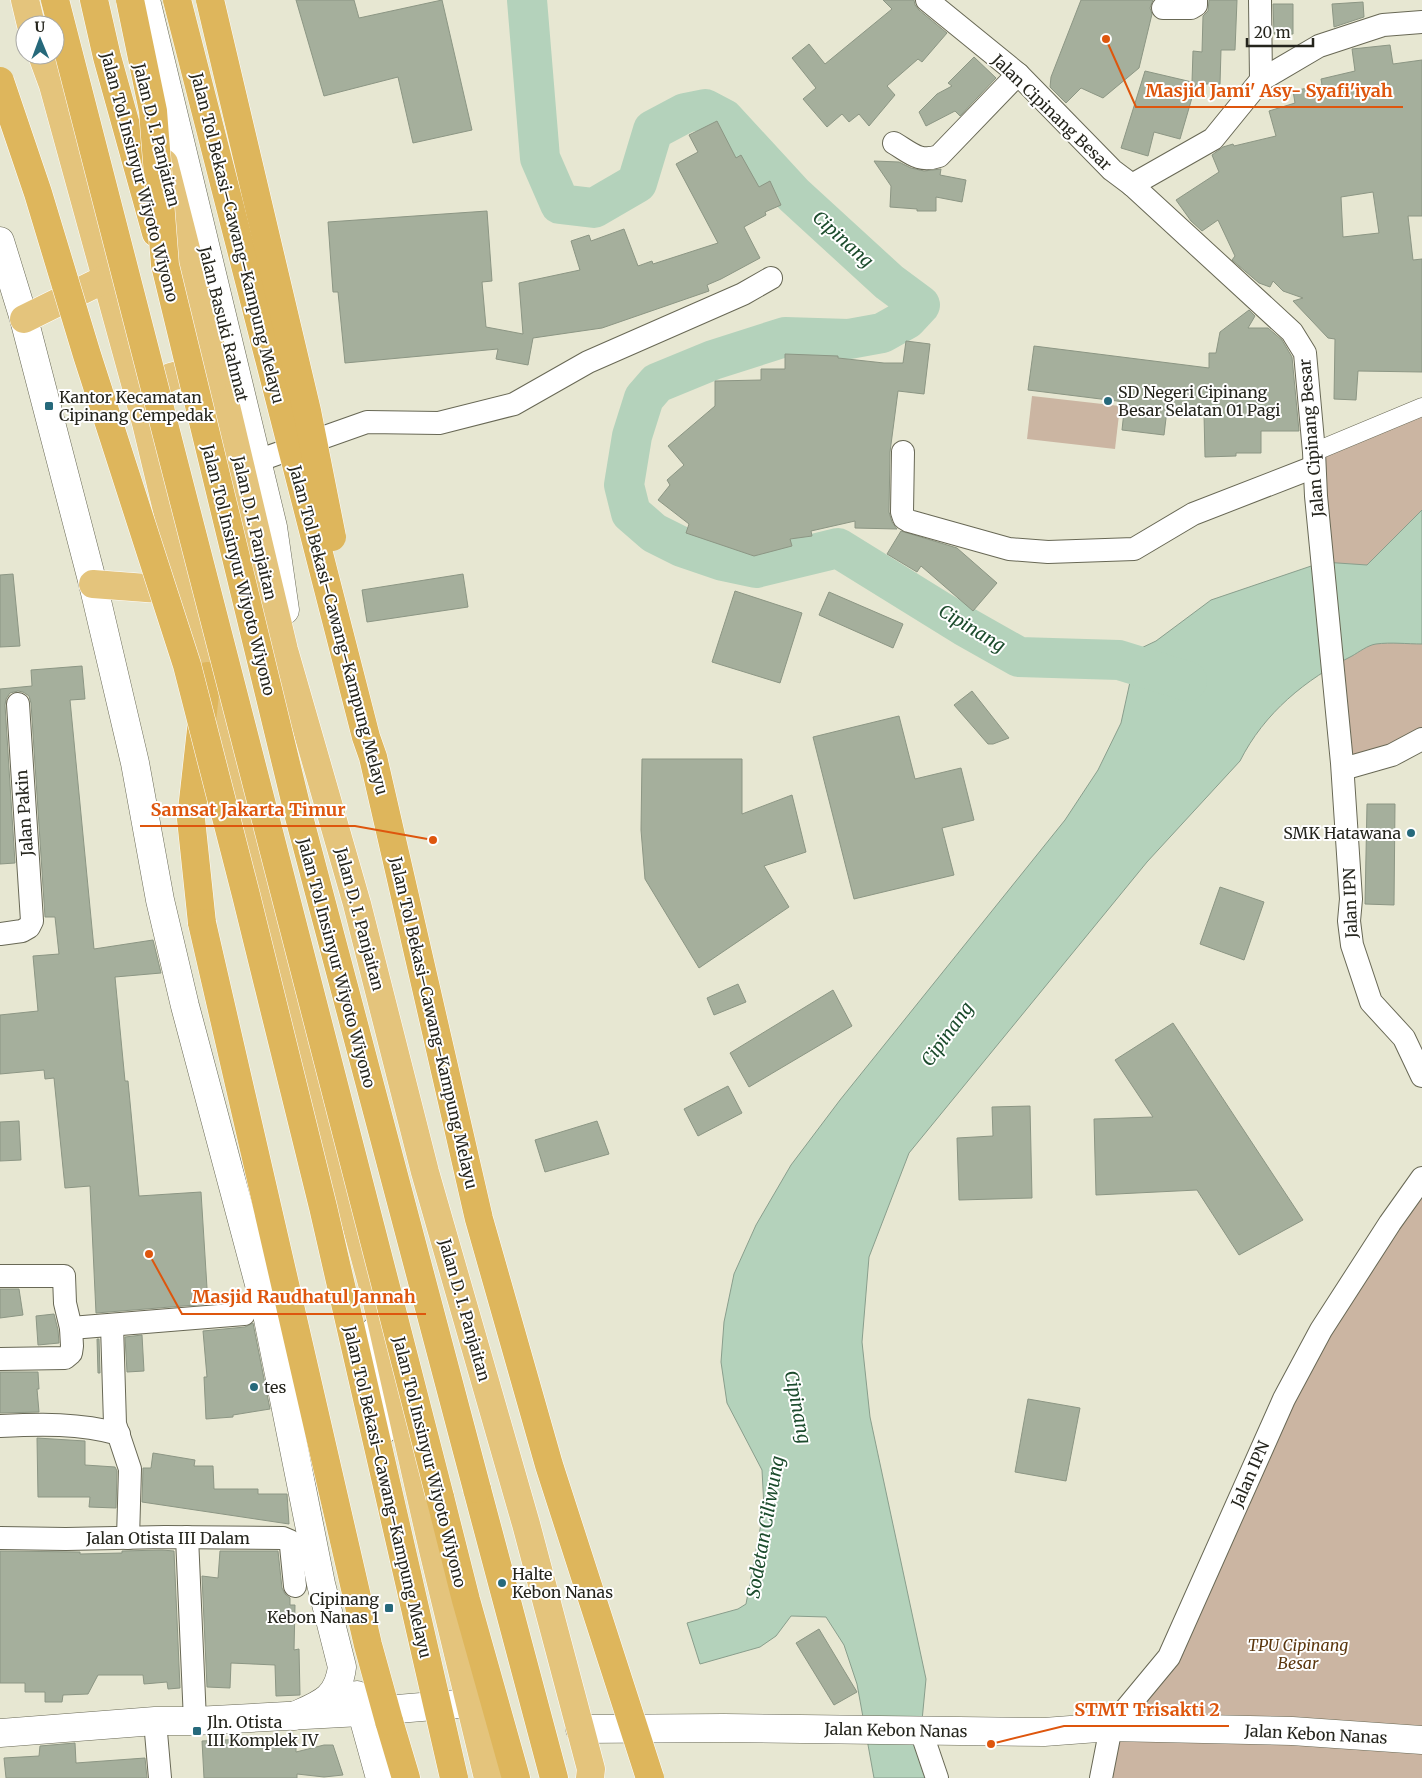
<svg xmlns="http://www.w3.org/2000/svg" width="1422" height="1778" font-family="Merriweather,serif">
  <style>
    .green { fill: #cbb5a2 }
    .water { fill: #b4d2bb; stroke: #899e8c }
    .lines { fill: none; stroke-linecap: round; stroke-linejoin: round }
    .river { stroke: #b4d2bb; stroke-width: 40 }
    .building { fill: #a5af9c; stroke: #8c9684; fill-rule: evenodd }
    .pedestrian-casing { stroke: #686855; stroke-width: 19 }
    .minor-casing { stroke: #686855; stroke-width: 24 }
    .tertiary-casing { stroke: #686855; stroke-width: 29 }
    .trunk-casing { stroke: #fff; stroke-width: 29 }
    .motorway-casing { stroke: #fff; stroke-width: 29 }
    .pedestrian { stroke: #fff; stroke-width: 18 }
    .minor { stroke: #fff; stroke-width: 22 }
    .tertiary { stroke: #fff; stroke-width: 28 }
    .trunk { stroke: #e4c47c; stroke-width: 28 }
    .motorway { stroke: #deb65c; stroke-width: 28 }
    .motorway-bridge-casing { stroke: #fff; stroke-width: 29; stroke-linecap: butt }
    .motorway-bridge { stroke: #deb65c; stroke-width: 28 }
    .poi-dot { fill: #26697b; stroke: #fff; stroke-width: 2 }
    .labels { text-anchor: middle; dominant-baseline: central; stroke-width: 4; stroke-linejoin: round; paint-order: stroke }
    .street-label { font-size: 16px; fill: #25251d; stroke: #fff }
    .poi-label { font-size: 16px; fill: #25251d; stroke: #fff; text-anchor: start }
    .park-label { font-size: 16px; font-style: italic; fill: #5b360d; stroke: #fff }
    .water-label { font-size: 18px; font-style: italic; fill: #1c4c2d; stroke: #fff }
    .leader { fill: none; stroke: #de560d; stroke-width: 2 }
    .callout-dot { fill: #de560d; stroke: #fff; stroke-width: 2 }
    .callout-label { font-size: 18px; text-anchor: middle; font-weight: bold; fill: #de560d; stroke: #fff; stroke-width: 4; stroke-linejoin: round; paint-order: stroke }
  </style>
  <rect width="100%" height="100%" fill="#e7e7d2"/>
  <g class="green">
    <path d="M1032,396L1120,406L1115,449L1027,439Z"/>
    <path d="M1422,407V739L1343,769L1314,452Z"/>
    <path d="M1422,1180V1778H1110L1111,1759L1321,1330Z"/>
  </g>
  <path class="water" d="M1422,510V644C1407,644 1391,642 1376,644C1368,645 1359,652 1352,656C1306,679 1264,713 1240,761L1147,862L909,1153L869,1257L862,1342L870,1417L926,1679L921,1731L937,1778H874L857,1684L844,1645L826,1617L791,1616L776,1636L760,1647L700,1664L687,1623L738,1609L746,1604L764,1508L762,1470L727,1403L721,1362L724,1322L734,1274L756,1225L791,1165L840,1100L1065,820L1098,770L1121,723L1137,650L1156,641L1211,600L1323,562L1367,565Z"/>
  <g class="lines">
    <path class="river" d="M527,0L540,158L560,204L594,208L637,183L653,130L685,113L705,109L724,119L794,195L889,282L920,305L907,319L882,333L849,339L785,337L713,360L657,383L644,398L632,436L624,485L631,513L654,533L682,547L723,561L756,568L838,548L964,626L1019,657L1119,660L1187,681"/>
  </g>
  <g class="building">
    <path d="M296,0H354L359,18L442,0L472,130L413,143L398,77L324,96Z"/>
    <path d="M883,0H914L915,5L919,10L947,33L922,62L918,59L887,86L895,95L869,126L859,114L849,122L842,114L827,127L803,99L816,88L792,58L809,44L825,64L892,9Z"/>
    <path d="M1081,0H1153L1150,8L1152,14L1139,68L1103,98L1081,88L1066,103L1050,87L1051,77Z"/>
    <path d="M1209,0H1237L1235,50H1221L1220,84H1196L1180,139L1154,132L1148,156L1121,148L1145,71L1192,82L1193,51L1202,52L1203,16L1208,11Z"/>
    <path d="M1363,2L1364,17L1334,27L1332,4Z"/>
    <path d="M1273,4H1293V34H1274Z"/>
    <path d="M1390,45L1393,64L1422,60V216H1408L1413,260L1422,259V372L1358,371L1356,400L1334,399L1335,339L1328,338L1293,301L1303,298L1283,291L1273,281L1270,287L1259,283L1232,260L1235,256L1218,220L1202,231L1191,221L1176,200L1219,172L1212,155L1223,147L1233,144L1234,146L1276,136L1269,111L1295,103L1293,91L1322,85L1321,79L1355,71L1352,49ZM1373,192L1379,233L1343,237L1341,197Z"/>
    <path d="M974,57L996,78L960,116L955,111L926,126L919,112L937,94L952,86L948,83Z"/>
    <path d="M717,121L736,158L741,155L759,187L770,181L781,205L765,212L766,215L744,227L760,258L721,279L707,285L709,291L602,328L533,338L528,365L496,359L498,349L345,363L338,292H333L328,222L487,211L492,281L482,282L486,327L523,334L519,283L580,270L571,241L589,235L591,241L624,229L638,266L652,261L653,264L718,243L676,164L698,152L689,135Z"/>
    <path d="M874,161L899,162L911,168L924,171L941,169L940,175L966,180L962,202L936,197V211H917V209L890,207L891,186Z"/>
    <path d="M1249,310L1255,316L1248,328H1268L1282,340L1292,357L1299,431H1261V453H1236V456L1205,457L1204,414L1167,410L1164,435L1122,430L1125,402L1028,390L1034,346L1209,368V353H1216L1220,332Z"/>
    <path d="M906,341L930,344L924,394L898,391L890,452L889,512L892,522L897,529L855,528V521L811,531L812,536L790,539L792,546L754,556L686,533L689,524L658,500L670,485L667,480L684,465L668,446L715,406V381L761,380V369H785V354L838,356V358L884,363H903Z"/>
    <path d="M901,531L957,548L997,583L973,611L921,566L917,572L887,554Z"/>
    <path d="M13,574L20,646L0,647V575Z"/>
    <path d="M463,574L468,607L367,622L362,590Z"/>
    <path d="M735,591L802,613L780,683L712,662Z"/>
    <path d="M829,592L903,624L893,648L819,615Z"/>
    <path d="M82,666L85,699L70,700L94,949L153,940L161,973L115,977L125,1081H128L139,1196L201,1192L208,1304L96,1313L90,1186L65,1188L54,1078L45,1079L44,1070L0,1074V1015L38,1011L33,956L59,954L55,917H45L31,703L29,696L23,692L18,691L10,693L6,699L5,705L15,863L0,864V689L32,686L31,670Z"/>
    <path d="M972,691L1009,738L993,744H988L954,705Z"/>
    <path d="M899,716L915,779L961,768L974,820L942,828L954,875L854,899L813,737Z"/>
    <path d="M642,759H742V814L792,795L806,852L764,866L789,907L699,968L645,879L641,830Z"/>
    <path d="M1367,804H1395L1394,905L1365,904Z"/>
    <path d="M1220,887L1264,902L1244,960L1200,944Z"/>
    <path d="M738,984L746,1002L714,1015L707,998Z"/>
    <path d="M833,990L852,1026L749,1087L730,1053Z"/>
    <path d="M1173,1023L1303,1220L1239,1255L1197,1190L1096,1195L1094,1119L1153,1117L1115,1060Z"/>
    <path d="M728,1086L742,1113L698,1136L684,1109Z"/>
    <path d="M1030,1106L1032,1198L959,1200L957,1138L993,1136L992,1107Z"/>
    <path d="M19,1121L21,1160L0,1161V1122Z"/>
    <path d="M597,1121L609,1154L545,1172L535,1140Z"/>
    <path d="M0,1289H19L23,1315L0,1318Z"/>
    <path d="M54,1314L58,1330L59,1343L38,1345L36,1316Z"/>
    <path d="M253,1323L270,1409L233,1415V1417L206,1419L204,1377H207L203,1331L245,1327Z"/>
    <path d="M142,1335L144,1371L127,1372L125,1337Z"/>
    <path d="M97,1339H99L100,1373H98Z"/>
    <path d="M0,1372H38L39,1389H37L39,1412L0,1413Z"/>
    <path d="M1028,1399L1080,1408L1066,1481L1015,1472Z"/>
    <path d="M37,1438L85,1441V1465L115,1467L117,1471L116,1508L89,1507L90,1497H38Z"/>
    <path d="M153,1453L195,1460L194,1466H213L214,1489H258V1494H287L289,1524L142,1502L143,1468H151Z"/>
    <path d="M162,1550L174,1551L180,1688L168,1689L167,1682L144,1684L143,1675H98L88,1694L63,1695L62,1702H45V1692H25V1683H0V1551L80,1552V1554L122,1553V1551Z"/>
    <path d="M220,1551H278L282,1588L285,1594L290,1598V1605H295L294,1650L299,1649L300,1695L276,1696L275,1665L231,1663L230,1688L207,1687L202,1576L218,1578Z"/>
    <path d="M819,1629L857,1692L834,1705L796,1643Z"/>
    <path d="M245,1739V1742L296,1740V1752L324,1745H333L343,1775L324,1777L297,1774V1778H204L202,1741Z"/>
    <path d="M75,1743L76,1763L145,1758L147,1778H6L4,1758L39,1756L40,1746Z"/>
  </g>
  <g class="lines">
    <defs>
      <path id="pedestrian" d="M1314,452L1422,407"/>
      <g id="minor">
        <path d="M927,0L1018,74L1112,170L1132,185L1292,332L1305,353L1314,452L1316,496L1342,763L1351,899L1349,921L1352,945L1371,1002L1404,1038L1422,1076"/>
        <path d="M1260,0L1261,80"/>
        <path d="M1163,8H1191L1196,5V0"/>
        <path d="M894,143C911,153 919,163 939,156L1018,74"/>
        <path d="M1132,185L1213,139L1261,80L1319,46L1383,25L1422,22"/>
        <path d="M903,452L902,512L904,518L909,521L1009,549L1048,552L1134,549L1193,514L1314,467"/>
        <path d="M257,461L367,422L439,423L514,404L588,362L743,294L771,278"/>
        <path d="M1343,769L1392,755L1422,739"/>
        <path d="M0,934L22,931L29,927L32,921L18,704"/>
        <path d="M0,1276H64L65,1303L71,1328L244,1314"/>
        <path d="M112,1325L115,1424L130,1469L128,1538"/>
        <path d="M0,1359L65,1358L71,1353L72,1346L71,1328"/>
        <path d="M0,1426C41,1424 79,1423 119,1434"/>
        <path d="M187,1537L195,1721"/>
        <path d="M0,1538L66,1539L165,1537L283,1538L290,1541L291,1546L295,1586"/>
        <path d="M155,1721L160,1778"/>
        <path d="M921,1731L937,1778"/>
        <path d="M1101,1778L1111,1727L1169,1657L1284,1399L1321,1330L1390,1223L1422,1178"/>
      </g>
      <g id="tertiary">
        <path d="M146,0L273,527L285,610"/>
        <path d="M0,241L24,319L93,584L135,763L160,900L185,1006L267,1314L321,1584L342,1667C338,1699 321,1704 294,1716"/>
        <path d="M375,1331L383,1430"/>
        <path d="M357,1695L380,1778"/>
        <path d="M580,1729L724,1728L1044,1732L1111,1727L1292,1731L1422,1740"/>
        <path d="M0,1733L155,1721H195L361,1712L470,1703"/>
      </g>
      <g id="trunk">
        <path d="M25,0L31,25"/>
        <path d="M42,55L53,85L146,423L207,676L376,1298L433,1550L488,1778"/>
        <path d="M164,163L225,402L284,650L357,904L425,1172L526,1524L591,1769L590,1778"/>
        <path d="M24,319L105,279"/>
        <path d="M146,409C153,376 184,365 212,383"/>
        <path d="M93,584L186,591"/>
      </g>
      <g id="motorway">
        <path d="M94,0L107,57L156,233"/>
        <path d="M202,923L191,819L207,676"/>
        <path d="M477,1489L554,1778"/>
        <path d="M440,1497L466,1600L516,1778"/>
        <path d="M389,1721L406,1778"/>
      </g>
    </defs>
    <use href="#pedestrian" class="pedestrian-casing"/>
    <use href="#minor" class="minor-casing"/>
    <use href="#tertiary" class="tertiary-casing"/>
    <use href="#trunk" class="trunk-casing"/>
    <use href="#motorway" class="motorway-casing"/>
    <use href="#pedestrian" class="pedestrian"/>
    <use href="#minor" class="minor"/>
    <use href="#tertiary" class="tertiary"/>
    <use href="#trunk" class="trunk"/>
    <use href="#motorway" class="motorway"/>
    <defs>
      <g id="motorway-bridge">
        <path d="M55,0L440,1497"/>
        <path d="M130,0L153,111L165,265L298,813L477,1489"/>
        <path d="M177,0L366,737L373,757L479,1219L549,1465L650,1778"/>
        <path d="M210,0L307,411L332,537"/>
        <path d="M0,81L38,193L87,355L187,665L246,895L323,1207L454,1778"/>
        <path d="M202,923L368,1645L389,1721"/>
      </g>
    </defs>
    <use href="#motorway-bridge" class="motorway-bridge-casing"/>
    <use href="#motorway-bridge" class="motorway-bridge"/>
  </g>
  <g class="poi-dot">
    <circle cx="1108" cy="401" r="5"/>
    <rect x="44" y="401" width="10" height="10" rx="2.5"/>
    <circle cx="1411" cy="833" r="5"/>
    <circle cx="254" cy="1387" r="5"/>
    <circle cx="502" cy="1583" r="5"/>
    <rect x="384" y="1603" width="10" height="10" rx="2.5"/>
    <rect x="192" y="1726" width="10" height="10" rx="2.5"/>
  </g>
  <g class="labels">
    <g class="street-label">
      <text transform="translate(1052 112) rotate(44)">Jalan Cipinang Besar</text>
      <text transform="translate(157 135) rotate(76)">Jalan D. I. Panjaitan</text>
      <text transform="translate(140 177) rotate(75)">Jalan Tol Insinyur Wiyoto Wiyono</text>
      <text transform="translate(238 238) rotate(76)">Jalan Tol Bekasi–Cawang–Kampung Melayu</text>
      <text transform="translate(224 324) rotate(76)">Jalan Basuki Rahmat</text>
      <text transform="translate(1311 438) rotate(-95)">Jalan Cipinang Besar</text>
      <text transform="translate(255 528) rotate(77)">Jalan D. I. Panjaitan</text>
      <text transform="translate(239 570) rotate(76)">Jalan Tol Insinyur Wiyoto Wiyono</text>
      <text transform="translate(339 630) rotate(75)">Jalan Tol Bekasi–Cawang–Kampung Melayu</text>
      <text transform="translate(24 813) rotate(-94)">Jalan Pakin</text>
      <text transform="translate(1350 903) rotate(-92)">Jalan IPN</text>
      <text transform="translate(360 919) rotate(75)">Jalan D. I. Panjaitan</text>
      <text transform="translate(337 963) rotate(75)">Jalan Tol Insinyur Wiyoto Wiyono</text>
      <text transform="translate(434 1023) rotate(77)">Jalan Tol Bekasi–Cawang–Kampung Melayu</text>
      <text transform="translate(465 1310) rotate(74)">Jalan D. I. Panjaitan</text>
      <text transform="translate(430 1462) rotate(76)">Jalan Tol Insinyur Wiyoto Wiyono</text>
      <text transform="translate(1250 1474) rotate(-66)">Jalan IPN</text>
      <text transform="translate(388 1492) rotate(77)">Jalan Tol Bekasi–Cawang–Kampung Melayu</text>
      <text x="168" y="1538">Jalan Otista III Dalam</text>
      <text transform="translate(896 1730) rotate(1)">Jalan Kebon Nanas</text>
      <text transform="translate(1316 1734) rotate(3)">Jalan Kebon Nanas</text>
    </g>
    <g class="poi-label">
      <text x="1118" y="392">SD Negeri Cipinang<tspan x="1118" dy="18">Besar Selatan 01 Pagi</tspan></text>
      <text x="59" y="397">Kantor Kecamatan<tspan x="59" dy="18">Cipinang Cempedak</tspan></text>
      <text x="1401" y="833" text-anchor="end">SMK Hatawana</text>
      <text x="264" y="1387">tes</text>
      <text x="512" y="1574">Halte<tspan x="512" dy="18">Kebon Nanas</tspan></text>
      <text x="379" y="1599" text-anchor="end">Cipinang<tspan x="379" dy="18">Kebon Nanas 1</tspan></text>
      <text x="207" y="1722">Jln. Otista<tspan x="207" dy="18">III Komplek IV</tspan></text>
    </g>
    <g class="park-label">
      <text x="1298" y="1645">TPU Cipinang<tspan x="1298" dy="18">Besar</tspan></text>
    </g>
    <g class="water-label">
      <text transform="translate(843 239) rotate(42)">Cipinang</text>
      <text transform="translate(972 628) rotate(31)">Cipinang</text>
      <text transform="translate(947 1034) rotate(-54)">Cipinang</text>
      <text transform="translate(798 1407) rotate(79)">Cipinang</text>
      <text transform="translate(765 1527) rotate(-80)">Sodetan Ciliwung</text>
    </g>
  </g>
  <path class="leader" d="M1106 39L1136 107H1403M433 840L355 826H140M149 1254L182 1314H426M991 1744L1064 1726H1229"/>
  <g class="callout-dot">
    <circle cx="1106" cy="39" r="5"/>
    <circle cx="433" cy="840" r="5"/>
    <circle cx="149" cy="1254" r="5"/>
    <circle cx="991" cy="1744" r="5"/>
  </g>
  <g class="callout-label">
    <text x="1269" y="97">Masjid Jami' Asy- Syafi'iyah</text>
    <text x="248" y="816">Samsat Jakarta Timur</text>
    <text x="304" y="1303">Masjid Raudhatul Jannah</text>
    <text x="1147" y="1716">STMT Trisakti 2</text>
  </g>
  <g transform="translate(40 40) rotate(359)"><circle r="24" fill="#ffffff" stroke="#a8a8a5"/>
  <path d="M0-4L9 19L0 12L-9 19Z" fill="#26697b"/>
  <text y="-8" font-size="14" font-weight="bold" text-anchor="middle" fill="#25251d">U</text>
  </g>
  <path d="M1247 38v8h66v-8" fill="none" stroke="#25251d" stroke-width="2.5"/>
  <text x="1254" y="38" font-size="15" fill="#25251d" stroke="#ffffff" stroke-width="4" paint-order="stroke">20 m</text>
</svg>
